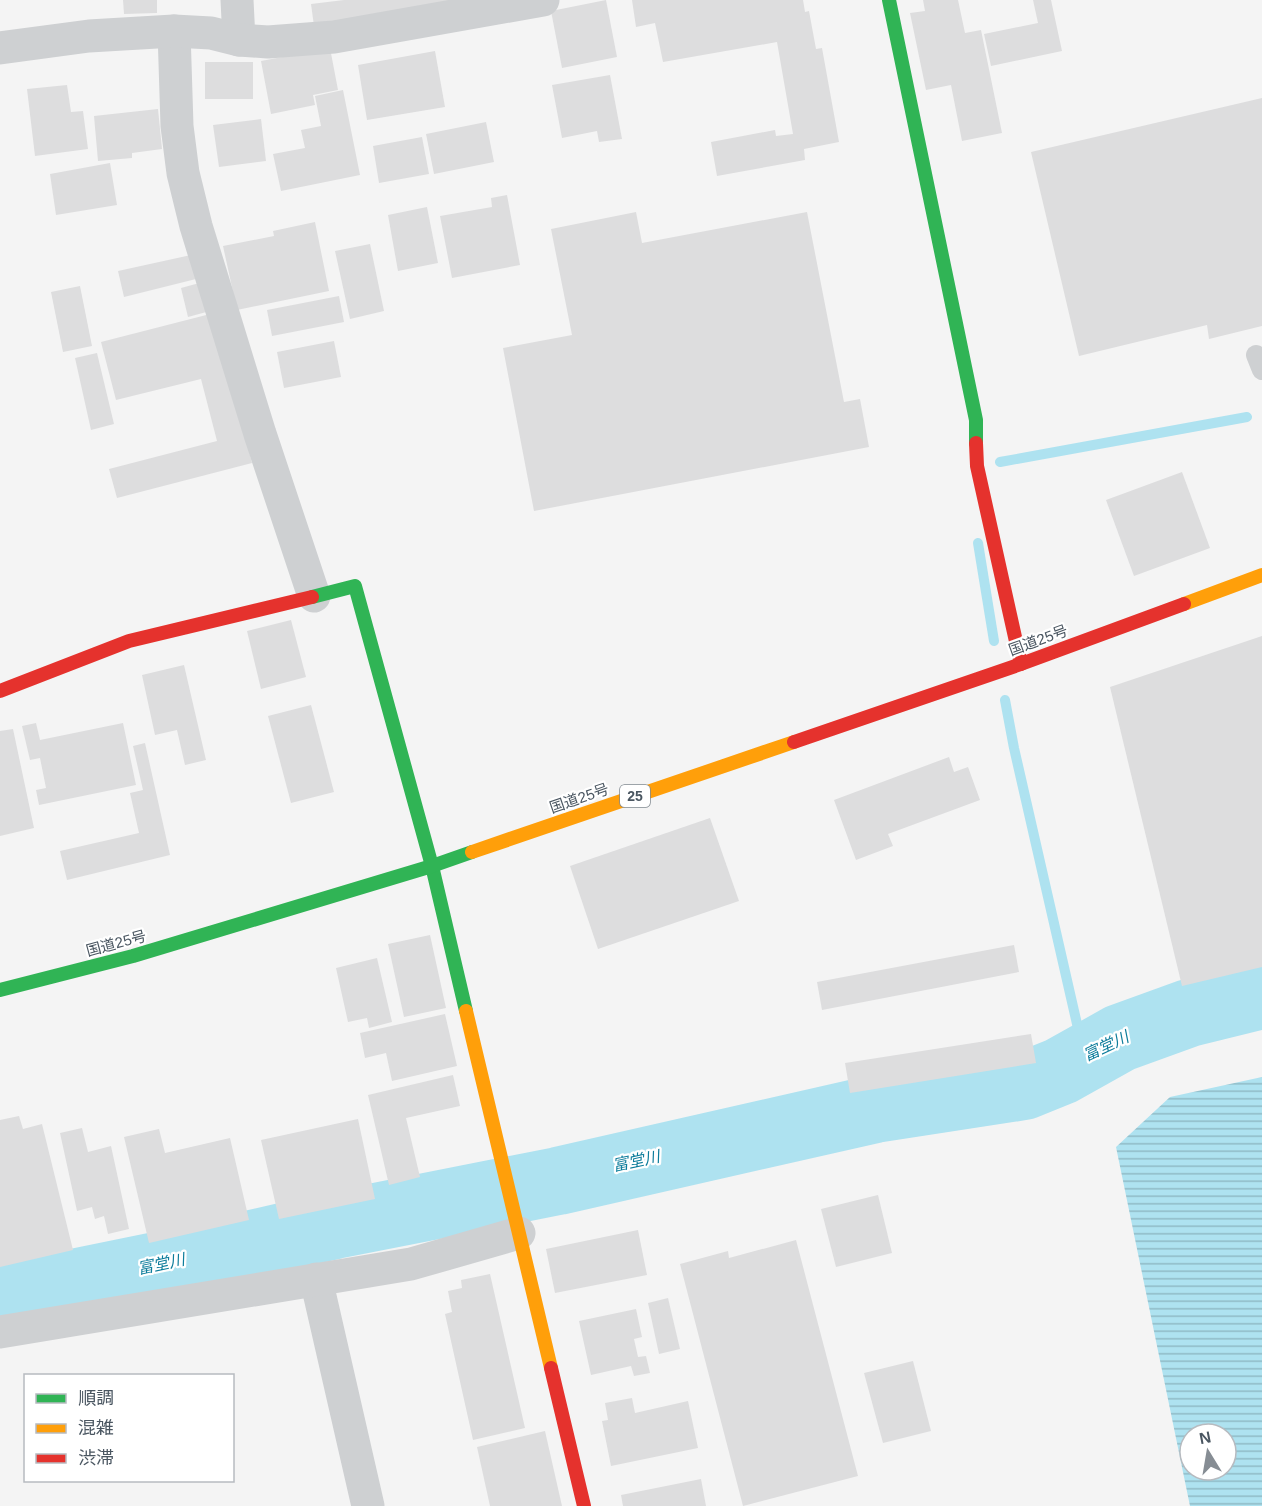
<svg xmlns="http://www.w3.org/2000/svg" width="1262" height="1506" font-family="Helvetica,'Noto Sans JP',sans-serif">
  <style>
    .water { fill: url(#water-rules); fill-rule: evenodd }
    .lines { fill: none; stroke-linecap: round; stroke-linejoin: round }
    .stream { stroke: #aee2f0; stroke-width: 10 }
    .river { stroke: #aee2f0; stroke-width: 68 }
    .building { fill: #ddddde }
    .lane { stroke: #ced0d2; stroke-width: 20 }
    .street { stroke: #ced0d2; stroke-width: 33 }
    .fast { stroke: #30b455; stroke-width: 14 }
    .slow { stroke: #ff9f0a; stroke-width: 14 }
    .jam { stroke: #e5322d; stroke-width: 14 }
    .labels { text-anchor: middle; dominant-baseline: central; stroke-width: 4.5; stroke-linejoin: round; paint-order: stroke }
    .shield { fill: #fff; stroke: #808990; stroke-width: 1.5 }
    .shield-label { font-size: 14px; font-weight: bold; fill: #4a5661 }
    .street-label { font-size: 15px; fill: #4a5661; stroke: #fff }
    .water-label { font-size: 16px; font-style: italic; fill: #0c7c9b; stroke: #fff }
  </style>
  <defs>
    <pattern id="water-rules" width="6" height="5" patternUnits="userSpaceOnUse" patternTransform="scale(1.5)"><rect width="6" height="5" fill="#aee2f0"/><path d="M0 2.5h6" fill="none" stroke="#90bac6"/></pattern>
  </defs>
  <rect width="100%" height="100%" fill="#f4f4f4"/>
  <path class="water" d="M1262,1077V1506H1190L1116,1147L1170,1097ZM1190,1434H1226V1470H1190Z"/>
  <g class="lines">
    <g class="stream">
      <path d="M1000,462L1247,417"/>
      <path d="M978,543L994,641"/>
      <path d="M1005,700L1014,748L1085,1059"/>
    </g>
    <path class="river" d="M0,1298L156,1266L335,1225L558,1181L875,1109L1024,1086L1061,1071L1120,1038L1189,1013L1262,995"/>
  </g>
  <g class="building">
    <path d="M123,0H157V13L124,14Z"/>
    <path d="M344,0H448L449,4L314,26L311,4Z"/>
    <path d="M606,0L617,57L562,68L551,11Z"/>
    <path d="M632,0H803L805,12L809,11L816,49L822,48L839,142L804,149L805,160L717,176L711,142L775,130L776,136L793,134L777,42L663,62L655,23L636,27Z"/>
    <path d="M923,0H958L965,33L981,30L1002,133L962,141L951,85L926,90L910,13L925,11Z"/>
    <path d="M1033,0H1051L1062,51L991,66L984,34L1038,23Z"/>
    <path d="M330,48L338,90L313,95L315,105L271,114L261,61Z"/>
    <path d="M435,51L445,107L367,120L358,65Z"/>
    <rect x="205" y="62" width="48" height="37"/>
    <path d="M610,75L622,139L599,142L597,131L562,138L552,85Z"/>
    <path d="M67,85L71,112L83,111L88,149L35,156L27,89Z"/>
    <path d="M343,90L360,175L281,191L273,154L305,148L301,130L321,126L315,96Z"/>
    <path d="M1262,98V326L1209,339L1207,325L1079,356L1031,152Z"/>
    <path d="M158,109L162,149L132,153V158L98,161L94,116Z"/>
    <path d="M261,119L266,161L219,167L213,125Z"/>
    <path d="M486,122L494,162L434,174L426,134Z"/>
    <path d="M422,137L429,174L379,183L373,146Z"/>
    <path d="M110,163L117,205L56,215L50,174Z"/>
    <path d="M507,195L520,265L452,278L440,216L492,207L491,198Z"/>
    <path d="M427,207L438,263L398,271L388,215Z"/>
    <path d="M636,212L642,243L807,212L844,402L860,399L869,447L534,511L503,348L572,335L551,229Z"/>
    <path d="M315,222L329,291L237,310L223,246L274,236L273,231Z"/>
    <path d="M370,244L384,311L350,319L335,251Z"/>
    <path d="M191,255L196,279L124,297L118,271Z"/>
    <path d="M203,282L210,311L188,317L181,288Z"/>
    <path d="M80,286L92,346L63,352L51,292Z"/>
    <path d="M339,296L344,322L272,336L267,310Z"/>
    <path d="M214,313L252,463L117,498L109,469L217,441L201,379L116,400L101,342Z"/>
    <path d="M334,341L341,377L284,388L277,352Z"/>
    <path d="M97,353L114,424L91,430L75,358Z"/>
    <path d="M1182,472L1210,548L1134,576L1106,500Z"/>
    <path d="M291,620L306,677L261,689L247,631Z"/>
    <path d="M1262,636V967L1182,986L1110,687Z"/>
    <path d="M184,665L206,760L185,765L177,730L155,735L142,675Z"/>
    <path d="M311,705L334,792L291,803L268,716Z"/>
    <path d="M36,723L40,740L123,723L136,785L39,805L36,790L46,788L40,758L30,760L22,726Z"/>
    <path d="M13,729L34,828L0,836V731Z"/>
    <path d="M145,743L170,855L67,880L60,851L139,833L130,793L143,790L133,746Z"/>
    <path d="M949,757L954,772L968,767L980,800L888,834L893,846L856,860L834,800Z"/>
    <path d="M710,818L739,901L598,949L570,866Z"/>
    <path d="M430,935L446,1008L404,1017L388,944Z"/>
    <path d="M1014,945L1019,972L822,1010L817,982Z"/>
    <path d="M377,958L392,1022L369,1028L367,1018L348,1022L336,968Z"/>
    <path d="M445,1014L457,1066L392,1081L386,1053L365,1058L360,1033Z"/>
    <path d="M1031,1034L1036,1063L850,1093L845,1063Z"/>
    <path d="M453,1075L460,1106L406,1118L420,1177L389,1185L368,1095Z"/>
    <path d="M19,1116L23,1129L42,1124L73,1250L0,1267V1120Z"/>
    <path d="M358,1119L375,1199L279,1219L261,1140Z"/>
    <path d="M82,1128L88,1152L111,1146L129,1229L108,1234L104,1216L95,1219L92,1207L77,1211L60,1133Z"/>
    <path d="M159,1129L165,1153L230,1138L249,1220L149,1243L124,1137Z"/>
    <path d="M878,1195L892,1253L836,1267L821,1209Z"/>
    <path d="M638,1230L647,1275L555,1293L546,1249Z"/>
    <path d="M796,1240L858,1476L743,1506L680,1264L728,1251L729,1258Z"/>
    <path d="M490,1274L525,1428L473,1440L445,1314L452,1312L448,1291L462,1288L461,1280Z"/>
    <path d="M668,1298L680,1349L659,1354L648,1303Z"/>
    <path d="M636,1309L642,1337L634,1339L638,1357L646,1356L650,1373L634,1376L631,1366L591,1375L579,1321Z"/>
    <path d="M913,1361L931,1431L883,1443L864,1373Z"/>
    <path d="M632,1398L635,1413L688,1401L698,1448L611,1466L602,1421L608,1420L605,1403Z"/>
    <path d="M545,1431L562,1506H490L477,1447Z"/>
    <path d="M701,1479L706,1506H623L621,1495Z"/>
  </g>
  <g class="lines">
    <path class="lane" d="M1256,355L1262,370"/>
    <g class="street">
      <path d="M237,0L239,40"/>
      <path d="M174,31L177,126L183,173L196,226L260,434L314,596"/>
      <path d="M0,48L89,36L174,31L211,33L239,40L268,42L334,37L543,0"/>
      <path d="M316,1279L368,1506"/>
      <path d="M0,1332L411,1264L519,1233"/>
    </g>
    <g class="fast">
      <path d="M889,0L976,420V443"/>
      <path d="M312,597L355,586L432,866L466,1011"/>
      <path d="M0,990L133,956L432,866L472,852"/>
    </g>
    <g class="slow">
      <path d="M1184,604L1262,575"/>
      <path d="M472,852L794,742"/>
      <path d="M466,1011L551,1368"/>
    </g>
    <g class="jam">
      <path d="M976,443L977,466L1021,664"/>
      <path d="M0,691L129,641L312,597"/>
      <path d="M794,742L1021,664L1184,604"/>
      <path d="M551,1368L584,1506"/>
    </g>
  </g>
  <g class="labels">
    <rect class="shield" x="620" y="785" width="30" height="22" rx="4.5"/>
    <g class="shield-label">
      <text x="635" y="796">25</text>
    </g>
    <g class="street-label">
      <text transform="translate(1038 640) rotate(-20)">国道25号</text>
      <text transform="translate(579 798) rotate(-19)">国道25号</text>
      <text transform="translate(116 943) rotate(-15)">国道25号</text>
    </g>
    <g class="water-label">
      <text transform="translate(1106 1046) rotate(-25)">富堂川</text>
      <text transform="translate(636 1161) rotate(-12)">富堂川</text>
      <text transform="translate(161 1264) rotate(-12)">富堂川</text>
    </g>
  </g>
  <rect x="24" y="1374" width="210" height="108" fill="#ffffff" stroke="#b7bbc0" stroke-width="1.5"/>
  <rect x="36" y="1394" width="30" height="9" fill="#30b455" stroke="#b7bbc0" stroke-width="1.5"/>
  <text x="78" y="1404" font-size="18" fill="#4a5661">順調</text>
  <rect x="36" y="1424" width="30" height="9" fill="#ff9f0a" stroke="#b7bbc0" stroke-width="1.5"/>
  <text x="78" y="1434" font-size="18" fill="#4a5661">混雑</text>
  <rect x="36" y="1454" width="30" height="9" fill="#e5322d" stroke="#b7bbc0" stroke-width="1.5"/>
  <text x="78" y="1464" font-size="18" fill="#4a5661">渋滞</text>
  <g transform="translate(1208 1452) rotate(349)"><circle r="28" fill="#ffffff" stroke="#b7bbc0" stroke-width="1.5"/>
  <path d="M0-4.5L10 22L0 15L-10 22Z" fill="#868d94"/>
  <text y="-9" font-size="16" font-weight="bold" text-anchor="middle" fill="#4a5661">N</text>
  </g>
</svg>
